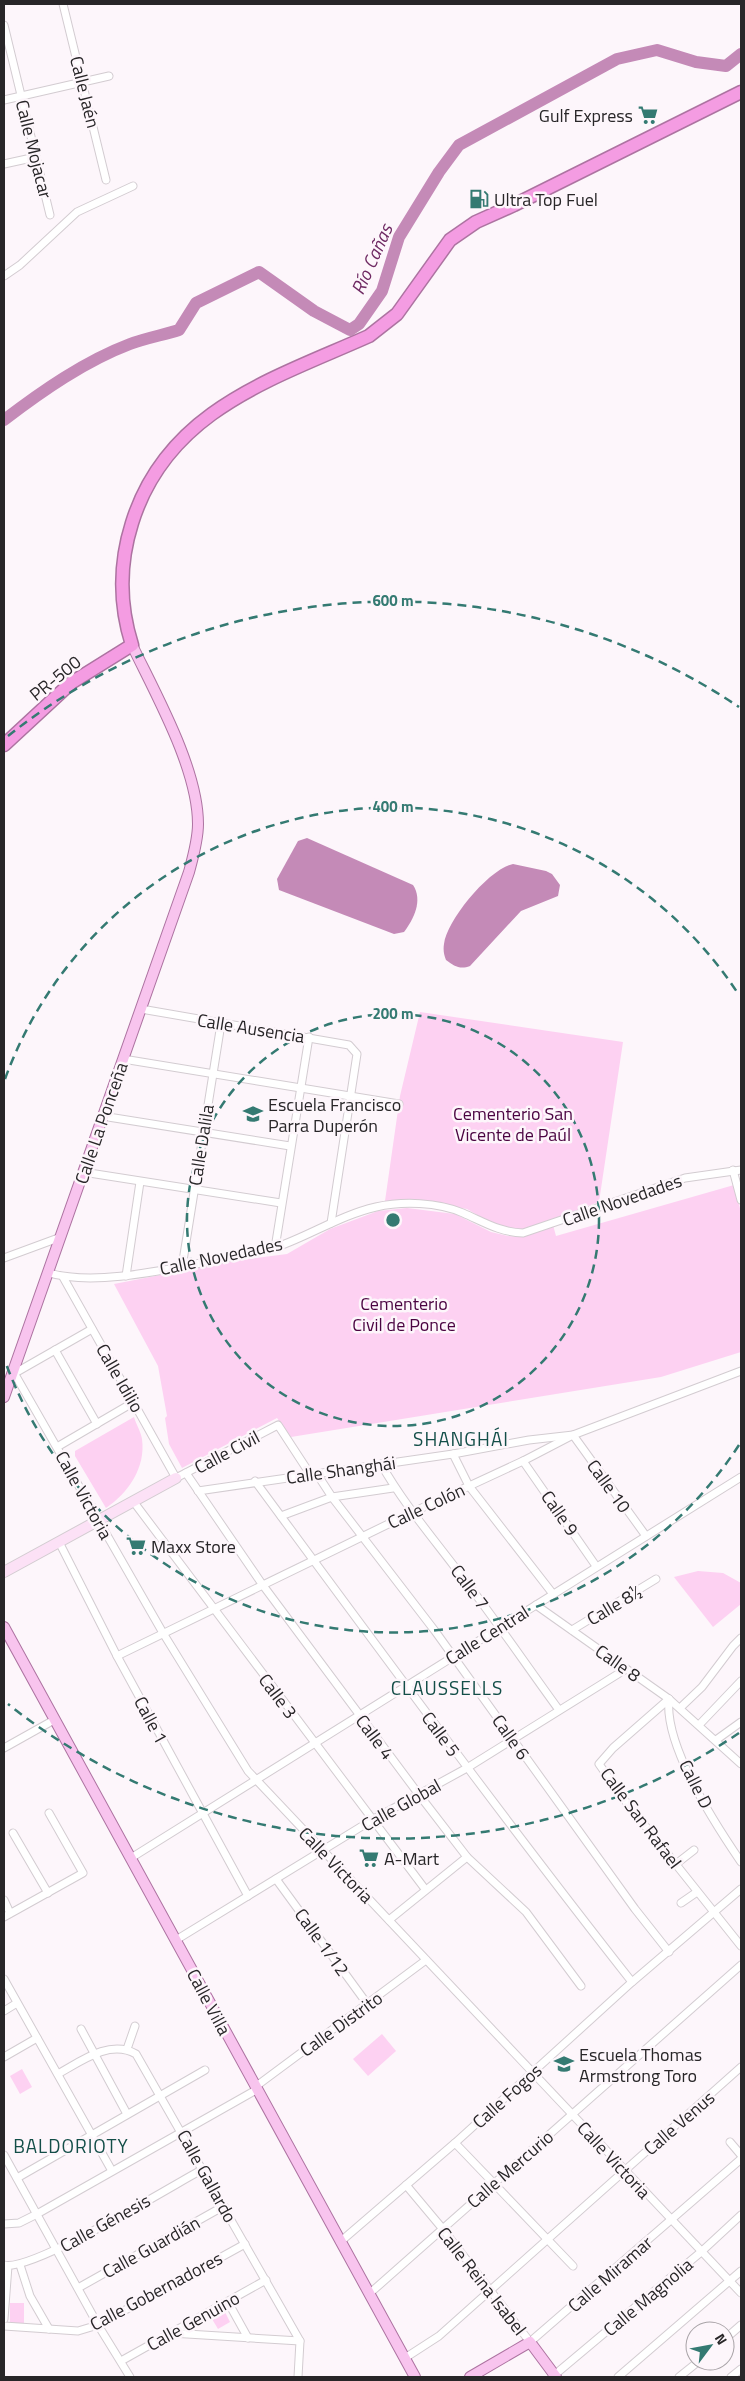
<svg xmlns="http://www.w3.org/2000/svg" width="745" height="2381" font-family="'Titillium Web',sans-serif">
  <style>
    .green { fill: #fdd1f2 }
    .water { fill: #c48ab7 }
    .lines { fill: none; stroke-linecap: round; stroke-linejoin: round }
    .river { stroke: #c48ab7; stroke-width: 12 }
    .street-casing { stroke: #d3ccd1; stroke-width: 9 }
    .secondary-casing { stroke: #d3ccd1; stroke-width: 12 }
    .primary-casing { stroke: #ad73a1; stroke-width: 12 }
    .highway-casing { stroke: #ad73a1; stroke-width: 15 }
    .street { stroke: #fff; stroke-width: 7 }
    .secondary { stroke: #fce1f6; stroke-width: 10 }
    .primary { stroke: #f8c4ee; stroke-width: 10 }
    .highway { stroke: #f49ce2; stroke-width: 12 }
    .ring { fill: none; stroke: #347a72; stroke-width: 2.5; stroke-dasharray: 9 6 }
    .labels { text-anchor: middle; dominant-baseline: central; stroke-width: 5; stroke-linejoin: round; paint-order: stroke }
    .street-label { font-size: 18px; fill: #282628; stroke: #fdf6fb }
    .poi-label { font-size: 18px; fill: #282628; stroke: #fdf6fb; text-anchor: start }
    .park-label { font-size: 18px; fill: #4a0341; stroke: #fdf6fb }
    .water-label { font-size: 19px; font-style: italic; fill: #6f2a63; stroke: #fdf6fb }
    .neighbourhood-label { font-size: 19px; letter-spacing: 1px; fill: #134e48; stroke: #fdf6fb }
    .centre { fill: #347a72; stroke: #fdf6fb; stroke-width: 2.5 }
    .ring-label { font-size: 15px; text-anchor: middle; font-weight: bold; fill: #347a72; stroke: #fdf6fb; stroke-width: 5; stroke-linejoin: round; paint-order: stroke }
  </style>
  <rect width="100%" height="100%" fill="#fdf6fb"/>
  <g class="green">
    <path d="M420,1012L623,1042L599,1202L519,1231L494,1225L467,1209L414,1200L390,1203L385,1201L400,1096Z"/>
    <path d="M734,1185L741,1212V1352L661,1377L291,1437L277,1418L182,1468L169,1444L165,1418L167,1416L158,1366L114,1284L233,1261L287,1254L330,1229L378,1211L407,1208L455,1214L491,1232L508,1236L521,1237L553,1225L556,1236Z"/>
    <path d="M134,1417C136,1424 141,1432 142,1439C146,1468 128,1493 106,1508L75,1456V1451Z"/>
    <path d="M698,1571L723,1573L741,1583V1604L713,1627L674,1577Z"/>
    <path d="M382,2034L396,2051L368,2076L353,2059Z"/>
    <path d="M22,2069L32,2087L20,2094L10,2076Z"/>
    <rect x="10" y="2303" width="14" height="21"/>
    <path d="M225,2312L230,2322L218,2329L212,2319Z"/>
  </g>
  <g class="water">
    <path d="M307,838L413,885C423,900 414,919 404,932L394,934L279,890L277,879L298,841Z"/>
    <path d="M513,864L546,871L552,874L560,885L558,896L521,911L470,966C460,970 454,966 446,960C444,955 443,950 444,944C447,920 489,869 513,864Z"/>
  </g>
  <g class="lines">
    <path class="river" d="M4,420C42,391 85,361 130,344C146,338 163,335 179,330L196,303L259,272L314,311L350,330L359,324L382,291L399,237L439,172L459,145L617,59L657,50L696,62L726,66L741,54"/>
    <defs>
      <g id="street">
        <path d="M63,4L106,180"/>
        <path d="M4,25L50,215"/>
        <path d="M4,100L109,76"/>
        <path d="M4,164L36,157"/>
        <path d="M4,276L20,265L77,212L133,186"/>
        <path d="M141,1009L349,1045L357,1054L331,1223"/>
        <path d="M123,1059L399,1104"/>
        <path d="M102,1116L290,1146"/>
        <path d="M733,1170L741,1200"/>
        <path d="M83,1172L281,1203"/>
        <path d="M275,1248L309,1037"/>
        <path d="M4,1258L61,1237"/>
        <path d="M182,1267L221,1024"/>
        <path d="M49,1273C97,1287 172,1268 222,1259C240,1255 260,1253 277,1247C311,1235 341,1215 376,1207C402,1201 438,1202 463,1213C484,1222 499,1232 523,1233L685,1178L741,1170"/>
        <path d="M126,1276L140,1182"/>
        <path d="M63,1277L176,1478L278,1425L310,1474"/>
        <path d="M55,1350L97,1424"/>
        <path d="M13,1371L163,1633L248,1771L741,2293"/>
        <path d="M15,1373L92,1329"/>
        <path d="M57,1447L134,1402"/>
        <path d="M453,1454L469,1486L553,1594"/>
        <path d="M523,1461L596,1566"/>
        <path d="M381,1464C402,1501 428,1532 454,1566C491,1613 524,1662 559,1710"/>
        <path d="M186,1473L262,1584L420,1796L467,1857L526,1912L581,1986"/>
        <path d="M317,1474L332,1497L435,1631L635,1909L669,1952"/>
        <path d="M255,1481C379,1649 503,1818 632,1982"/>
        <path d="M198,1491L453,1454L529,1440L573,1435L646,1536"/>
        <path d="M133,1501L425,1889"/>
        <path d="M281,1516L332,1497L393,1488"/>
        <path d="M59,1542L117,1656L248,1896"/>
        <path d="M536,1605L669,1699L741,1764"/>
        <path d="M572,1630L656,1579"/>
        <path d="M117,1656L411,1513L523,1461L573,1435L741,1371"/>
        <path d="M669,1699L613,1748L599,1764L623,1798L741,1946"/>
        <path d="M669,1699C664,1745 715,1824 741,1862"/>
        <path d="M680,1708L702,1687L733,1646L741,1638"/>
        <path d="M699,1725L741,1681"/>
        <path d="M716,1740L741,1722"/>
        <path d="M4,1748L54,1720"/>
        <path d="M13,1833L48,1893"/>
        <path d="M131,1858L741,1477"/>
        <path d="M676,1864L694,1850"/>
        <path d="M276,1879L368,2005"/>
        <path d="M4,1900L10,1913"/>
        <path d="M681,1903L697,1892"/>
        <path d="M4,1917L83,1873L49,1813"/>
        <path d="M389,1920L467,1857"/>
        <path d="M176,1940L372,1820L467,1768L626,1669"/>
        <path d="M4,1979L112,2171"/>
        <path d="M4,2011L17,2003"/>
        <path d="M81,2029L127,2114"/>
        <path d="M127,2049L135,2026"/>
        <path d="M4,2057L37,2038"/>
        <path d="M58,2074C81,2061 110,2039 136,2054L300,2341L298,2377"/>
        <path d="M255,2087L426,1960"/>
        <path d="M730,2142L741,2155"/>
        <path d="M455,2143L573,2266"/>
        <path d="M4,2155L98,2325L130,2377"/>
        <path d="M17,2178L205,2070"/>
        <path d="M406,2185L442,2228L530,2342L741,2159"/>
        <path d="M4,2224L19,2223L37,2214L256,2090"/>
        <path d="M340,2242L455,2143L632,1982L741,1889"/>
        <path d="M4,2265C32,2272 170,2187 203,2169"/>
        <path d="M20,2265L30,2296L49,2329"/>
        <path d="M78,2288L224,2206"/>
        <path d="M369,2294L741,1965"/>
        <path d="M228,2302L248,2338"/>
        <path d="M4,2319L8,2266"/>
        <path d="M4,2326L78,2331L98,2325L245,2244"/>
        <path d="M171,2333L300,2341"/>
        <path d="M725,2339L741,2325"/>
        <path d="M405,2358L439,2336L741,2067"/>
        <path d="M121,2361L266,2280"/>
        <path d="M552,2377L701,2252L741,2215"/>
        <path d="M618,2377L741,2271"/>
        <path d="M679,2377L699,2361"/>
        <path d="M731,2377L741,2369"/>
      </g>
      <path id="secondary" d="M4,1572L176,1478"/>
      <g id="primary">
        <path d="M4,1397L189,872C193,857 198,840 198,824C198,769 156,695 132,645"/>
        <path d="M4,1627L415,2377"/>
        <path d="M470,2377L530,2342L556,2377"/>
      </g>
      <path id="highway" d="M4,745L71,683L132,645C119,604 119,564 132,523C167,410 273,379 369,336L397,314L450,240L476,222L514,205L741,92"/>
    </defs>
    <use href="#street" class="street-casing"/>
    <use href="#secondary" class="secondary-casing"/>
    <use href="#primary" class="primary-casing"/>
    <use href="#highway" class="highway-casing"/>
    <use href="#street" class="street"/>
    <use href="#secondary" class="secondary"/>
    <use href="#primary" class="primary"/>
    <use href="#highway" class="highway"/>
  </g>
  <g class="ring">
    <circle cx="393" cy="1220" r="206"/>
    <path d="M739 1445A413 413 0 0 1 5 1361M5 1079A413 413 0 0 1 739 995"/>
    <path d="M739 1733A619 619 0 0 1 8 1704M8 736A619 619 0 0 1 739 707"/>
  </g>
  <defs>
    <symbol id="supermarket-bare" viewBox="-9 -9 18 18"><path d="M-6-5.5h2.5l.6 2H6L4.5 2H-2.5L-4.4-4H-6ZM-1.5 3.2a1.3 1.3 0 1 0 .1 0ZM3 3.2a1.3 1.3 0 1 0 .1 0Z" fill="#347a72" stroke="#fdf6fb" stroke-width="2.5" paint-order="stroke"/></symbol>
    <symbol id="fuel-bare" viewBox="-9 -9 18 18"><path d="M-5.5-6h7V0h2V4h1.3V-2.5L3-4.5l.8-.8L6-3V5H2.5V1h-1V6h-7ZM-4.2-4.7v3.2H.2V-4.7Z" fill="#347a72" stroke="#fdf6fb" stroke-width="2.5" paint-order="stroke"/></symbol>
    <symbol id="school-bare" viewBox="-9 -9 18 18"><path d="M0-5L7-2L0 1L-7-2ZM-4 1L0 2.5L4 1V4Q0 6-4 4Z" fill="#347a72" stroke="#fdf6fb" stroke-width="2.5" paint-order="stroke"/></symbol>
  </defs>
  <g fill-rule="evenodd">
    <use href="#supermarket-bare" x="634" y="101" width="28" height="28"/>
    <use href="#fuel-bare" x="465" y="185" width="28" height="28"/>
    <use href="#school-bare" x="239" y="1100" width="28" height="28"/>
    <use href="#supermarket-bare" x="122" y="1532" width="28" height="28"/>
    <use href="#supermarket-bare" x="355" y="1844" width="28" height="28"/>
    <use href="#school-bare" x="550" y="2050" width="28" height="28"/>
  </g>
  <g class="labels">
    <g class="street-label">
      <text transform="translate(85 92) rotate(76)">Calle Jaén</text>
      <text transform="translate(34 149) rotate(76)">Calle Mojacar</text>
      <text transform="translate(55 678) rotate(-39)">PR-500</text>
      <text transform="translate(251 1028) rotate(9)">Calle Ausencia</text>
      <text transform="translate(101 1123) rotate(-71)">Calle La Ponceña</text>
      <text transform="translate(201 1145) rotate(-81)">Calle Dalila</text>
      <text transform="translate(622 1200) rotate(-19)">Calle Novedades</text>
      <text transform="translate(221 1256) rotate(-12)">Calle Novedades</text>
      <text transform="translate(120 1378) rotate(60)">Calle Idilio</text>
      <text transform="translate(227 1452) rotate(-28)">Calle Civil</text>
      <text transform="translate(341 1470) rotate(-8)">Calle Shanghái</text>
      <text transform="translate(609 1486) rotate(54)">Calle 10</text>
      <text transform="translate(84 1495) rotate(61)">Calle Victoria</text>
      <text transform="translate(426 1506) rotate(-25)">Calle Colón</text>
      <text transform="translate(560 1513) rotate(55)">Calle 9</text>
      <text transform="translate(470 1587) rotate(53)">Calle 7</text>
      <text transform="translate(614 1605) rotate(-31)">Calle 8½</text>
      <text transform="translate(487 1635) rotate(-32)">Calle Central</text>
      <text transform="translate(618 1663) rotate(35)">Calle 8</text>
      <text transform="translate(278 1696) rotate(53)">Calle 3</text>
      <text transform="translate(151 1720) rotate(62)">Calle 1</text>
      <text transform="translate(441 1734) rotate(53)">Calle 5</text>
      <text transform="translate(375 1737) rotate(53)">Calle 4</text>
      <text transform="translate(511 1737) rotate(55)">Calle 6</text>
      <text transform="translate(696 1784) rotate(63)">Calle D</text>
      <text transform="translate(401 1805) rotate(-29)">Calle Global</text>
      <text transform="translate(641 1818) rotate(53)">Calle San Rafael</text>
      <text transform="translate(336 1865) rotate(46)">Calle Victoria</text>
      <text transform="translate(322 1942) rotate(54)">Calle 1/12</text>
      <text transform="translate(209 2002) rotate(62)">Calle Villa</text>
      <text transform="translate(341 2024) rotate(-36)">Calle Distrito</text>
      <text transform="translate(507 2096) rotate(-42)">Calle Fogos</text>
      <text transform="translate(679 2123) rotate(-41)">Calle Venus</text>
      <text transform="translate(614 2160) rotate(47)">Calle Victoria</text>
      <text transform="translate(510 2169) rotate(-41)">Calle Mercurio</text>
      <text transform="translate(207 2176) rotate(61)">Calle Gallardo</text>
      <text transform="translate(105 2223) rotate(-29)">Calle Génesis</text>
      <text transform="translate(151 2247) rotate(-29)">Calle Guardián</text>
      <text transform="translate(610 2274) rotate(-41)">Calle Miramar</text>
      <text transform="translate(482 2281) rotate(52)">Calle Reina Isabel</text>
      <text transform="translate(156 2291) rotate(-28)">Calle Gobernadores</text>
      <text transform="translate(648 2297) rotate(-40)">Calle Magnolia</text>
      <text transform="translate(193 2321) rotate(-29)">Calle Genuino</text>
    </g>
    <g class="poi-label">
      <text x="633" y="115" text-anchor="end">Gulf Express</text>
      <text x="494" y="199">Ultra Top Fuel</text>
      <text x="268" y="1104">Escuela Francisco<tspan x="268" dy="21">Parra Duperón</tspan></text>
      <text x="151" y="1546">Maxx Store</text>
      <text x="384" y="1858">A-Mart</text>
      <text x="579" y="2054">Escuela Thomas<tspan x="579" dy="21">Armstrong Toro</tspan></text>
    </g>
    <g class="park-label">
      <text x="513" y="1113">Cementerio San<tspan x="513" dy="21">Vicente de Paúl</tspan></text>
      <text x="404" y="1303">Cementerio<tspan x="404" dy="21">Civil de Ponce</tspan></text>
    </g>
    <g class="water-label">
      <text transform="translate(371 259) rotate(-66)">Río Cañas</text>
    </g>
    <g class="neighbourhood-label">
      <text x="461" y="1438">SHANGHÁI</text>
      <text x="447" y="1687">CLAUSSELLS</text>
      <text x="71" y="2145">BALDORIOTY</text>
    </g>
  </g>
  <circle cx="393" cy="1220" r="8" class="centre"/>
  <g class="ring-label">
    <text x="393" y="606">600 m</text>
    <text x="393" y="812">400 m</text>
    <text x="393" y="1019">200 m</text>
  </g>
  <rect width="745" height="2381" fill="none" stroke="#282628" stroke-width="10"/>
  <g transform="translate(710 2346) rotate(58)"><circle r="24" fill="#fdf6fb" stroke="#a8a3a7"/>
  <path d="M0-4L9 19L0 12L-9 19Z" fill="#347a72"/>
  <text y="-8" font-size="14" font-weight="bold" text-anchor="middle" fill="#282628">N</text>
  </g>
</svg>
